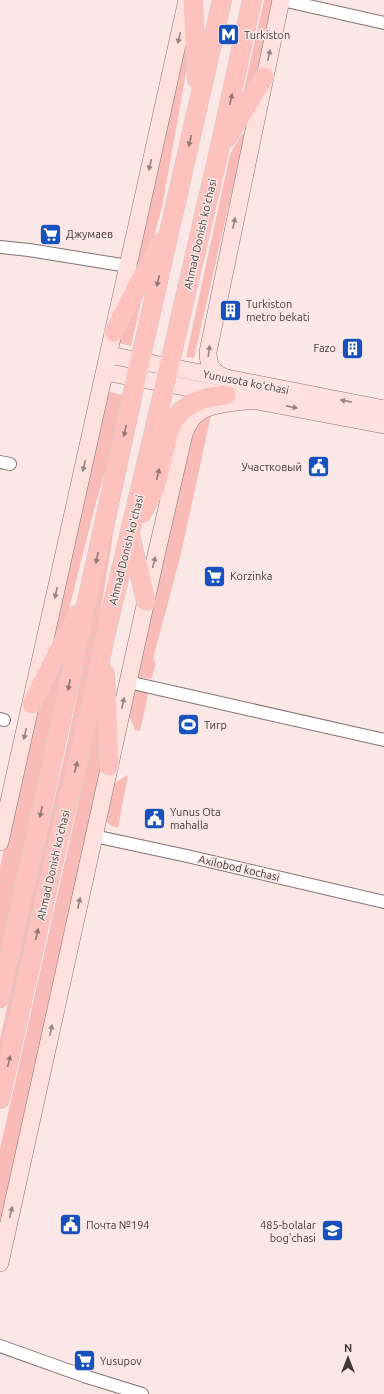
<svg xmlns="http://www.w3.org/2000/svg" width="384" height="1394" font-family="Ubuntu,sans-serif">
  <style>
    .green { fill: #f8bbb7 }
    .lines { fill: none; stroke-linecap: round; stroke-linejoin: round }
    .street-casing { stroke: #837271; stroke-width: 14 }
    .secondary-casing { stroke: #837271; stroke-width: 18 }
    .primary-casing { stroke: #cdcccb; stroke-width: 20 }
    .street { stroke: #fff; stroke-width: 12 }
    .secondary { stroke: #fee0df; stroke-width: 17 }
    .primary { stroke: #fdc1be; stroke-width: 19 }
    .oneway { fill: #968483 }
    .oneway2 { fill: #957674 }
    .labels { text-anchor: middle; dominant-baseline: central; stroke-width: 3; stroke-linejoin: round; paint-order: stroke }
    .poi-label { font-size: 11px; fill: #403938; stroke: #fbe8e6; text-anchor: start }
    .street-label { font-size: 11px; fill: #403938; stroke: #fbe8e6 }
  </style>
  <rect width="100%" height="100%" fill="#fbe8e6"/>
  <g class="green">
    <path d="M264,0H274L258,71L241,103Z"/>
    <path d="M189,15V56L162,207L152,243L129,292Z"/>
    <path d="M242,134H245L194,358L186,357L230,154Z"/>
    <path d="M145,285L131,346L119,343Z"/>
    <path d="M106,391L123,395L105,473L96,502L68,613L49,658Z"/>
    <path d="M140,399H142L114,528L95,647L52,829L0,1062V1039L69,735L108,543Z"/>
    <path d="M211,415L181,554L153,659L156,664L151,679L138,677L191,432L196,423Z"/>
    <path d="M64,660V663L0,960V867L29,735L34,718L46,691Z"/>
    <path d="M135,688L149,690L140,731L135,730L129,715Z"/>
    <path d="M100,706L101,780L0,1235V1149Z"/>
    <path d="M128,775L118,828L110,825L106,820L114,783Z"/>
  </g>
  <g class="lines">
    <defs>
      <g id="street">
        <path d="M282,0L384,23"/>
        <path d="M0,247L29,250L128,266"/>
        <path d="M0,462L10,464"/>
        <path d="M128,682L384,740"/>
        <path d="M0,719L4,720"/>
        <path d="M94,836L187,856L384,902"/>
        <path d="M0,1346L84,1376L142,1394"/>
      </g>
      <g id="secondary">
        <path d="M109,355L384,409"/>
        <path d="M105,372L384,425"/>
        <path d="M229,379C214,374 208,367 208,352L281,0"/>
        <path d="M0,842L187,0"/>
        <path d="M0,1263L155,560L184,434C187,426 191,418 198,413C210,403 239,402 254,400"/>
      </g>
      <g id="primary">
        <path d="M193,0L197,79"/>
        <path d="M227,138L264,77"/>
        <path d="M114,332L160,243"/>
        <path d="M142,513L155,488L169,431L175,419L181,411L193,403L206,398L226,395"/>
        <path d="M131,539L146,601"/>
        <path d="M105,674L109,766"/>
        <path d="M32,704L77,615"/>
        <path d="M0,998L136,378L222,0"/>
        <path d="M0,1099L59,837L92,702L104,641L160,406L219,151L252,0"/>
      </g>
    </defs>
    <use href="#street" class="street-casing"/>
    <use href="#secondary" class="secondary-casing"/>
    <use href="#primary" class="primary-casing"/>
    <use href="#street" class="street"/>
    <use href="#secondary" class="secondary"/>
    <use href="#primary" class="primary"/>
  </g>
  <defs><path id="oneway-solid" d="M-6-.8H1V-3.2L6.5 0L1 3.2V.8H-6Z"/></defs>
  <g class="oneway">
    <use href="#oneway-solid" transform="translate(179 38) rotate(103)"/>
    <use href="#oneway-solid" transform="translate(269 55) rotate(-78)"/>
    <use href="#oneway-solid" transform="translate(150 165) rotate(103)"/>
    <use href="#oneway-solid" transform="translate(234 223) rotate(-79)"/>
    <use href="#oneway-solid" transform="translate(209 351) rotate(-82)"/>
    <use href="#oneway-solid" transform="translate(346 401) rotate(-169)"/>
    <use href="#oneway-solid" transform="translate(292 407) rotate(11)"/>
    <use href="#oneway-solid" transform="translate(84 466) rotate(103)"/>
    <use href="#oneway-solid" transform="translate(154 562) rotate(-77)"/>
    <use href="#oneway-solid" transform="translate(56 593) rotate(102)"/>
    <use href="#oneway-solid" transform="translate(123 703) rotate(-78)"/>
    <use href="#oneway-solid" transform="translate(25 734) rotate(103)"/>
    <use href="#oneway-solid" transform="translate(79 903) rotate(-78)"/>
    <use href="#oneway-solid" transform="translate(51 1030) rotate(-78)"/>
    <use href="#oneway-solid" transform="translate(11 1212) rotate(-78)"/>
  </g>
  <g class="oneway2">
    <use href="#oneway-solid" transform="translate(231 99) rotate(-78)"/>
    <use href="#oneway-solid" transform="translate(190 141) rotate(103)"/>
    <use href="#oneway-solid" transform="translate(158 281) rotate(103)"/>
    <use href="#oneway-solid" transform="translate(125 431) rotate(102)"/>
    <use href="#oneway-solid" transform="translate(158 474) rotate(-77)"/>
    <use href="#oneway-solid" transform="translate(97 558) rotate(102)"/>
    <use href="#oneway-solid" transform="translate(69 685) rotate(102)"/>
    <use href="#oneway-solid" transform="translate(76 767) rotate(-76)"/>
    <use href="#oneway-solid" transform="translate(41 812) rotate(102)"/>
    <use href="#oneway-solid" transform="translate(37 934) rotate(-77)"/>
    <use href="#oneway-solid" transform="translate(9 1061) rotate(-77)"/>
  </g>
  <defs>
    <symbol id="metro-square" viewBox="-11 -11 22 22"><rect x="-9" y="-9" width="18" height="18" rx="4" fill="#1751bd" stroke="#fbe8e6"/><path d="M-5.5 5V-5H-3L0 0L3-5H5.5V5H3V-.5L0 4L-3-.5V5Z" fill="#fff"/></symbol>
    <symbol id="supermarket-square" viewBox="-11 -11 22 22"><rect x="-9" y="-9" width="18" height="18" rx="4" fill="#1751bd" stroke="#fbe8e6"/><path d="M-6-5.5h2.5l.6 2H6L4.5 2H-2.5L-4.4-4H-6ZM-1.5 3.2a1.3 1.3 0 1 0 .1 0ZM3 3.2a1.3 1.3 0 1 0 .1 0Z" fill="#fff"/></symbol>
    <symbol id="building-square" viewBox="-11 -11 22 22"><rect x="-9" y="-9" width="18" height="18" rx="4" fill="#1751bd" stroke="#fbe8e6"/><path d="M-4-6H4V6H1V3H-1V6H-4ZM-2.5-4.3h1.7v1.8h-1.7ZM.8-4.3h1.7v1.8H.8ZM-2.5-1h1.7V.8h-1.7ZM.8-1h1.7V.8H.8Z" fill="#fff"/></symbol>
    <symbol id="civic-square" viewBox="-11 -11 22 22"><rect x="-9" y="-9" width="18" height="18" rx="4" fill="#1751bd" stroke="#fbe8e6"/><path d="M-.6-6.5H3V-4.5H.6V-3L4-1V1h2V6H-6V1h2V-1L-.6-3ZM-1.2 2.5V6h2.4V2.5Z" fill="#fff"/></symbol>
    <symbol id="stadium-square" viewBox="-11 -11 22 22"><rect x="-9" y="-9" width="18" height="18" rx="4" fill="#1751bd" stroke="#fbe8e6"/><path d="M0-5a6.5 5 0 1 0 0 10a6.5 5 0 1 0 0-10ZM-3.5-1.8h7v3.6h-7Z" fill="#fff"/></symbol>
    <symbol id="school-square" viewBox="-11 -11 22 22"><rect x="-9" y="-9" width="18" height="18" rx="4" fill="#1751bd" stroke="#fbe8e6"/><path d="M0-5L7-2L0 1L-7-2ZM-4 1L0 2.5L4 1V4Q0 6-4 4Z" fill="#fff"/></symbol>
  </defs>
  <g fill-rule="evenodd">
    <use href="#metro-square" x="216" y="22" width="25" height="25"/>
    <use href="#supermarket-square" x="38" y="222" width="25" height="25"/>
    <use href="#building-square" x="218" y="298" width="25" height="25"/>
    <use href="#building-square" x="340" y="336" width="25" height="25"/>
    <use href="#civic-square" x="306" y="454" width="25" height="25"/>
    <use href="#supermarket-square" x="202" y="564" width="25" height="25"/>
    <use href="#stadium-square" x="176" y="712" width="25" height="25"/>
    <use href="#civic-square" x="142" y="806" width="25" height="25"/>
    <use href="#civic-square" x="58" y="1212" width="25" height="25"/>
    <use href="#school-square" x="320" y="1218" width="25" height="25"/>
    <use href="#supermarket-square" x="72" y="1348" width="25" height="25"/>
  </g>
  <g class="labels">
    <g class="poi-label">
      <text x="244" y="35">Turkiston</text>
      <text x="66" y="234">Джумаев</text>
      <text x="246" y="304">Turkiston<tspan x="246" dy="13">metro bekati</tspan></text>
      <text x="336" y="348" text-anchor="end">Fazo</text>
      <text x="302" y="467" text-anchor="end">Участковый</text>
      <text x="230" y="576">Korzinka</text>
      <text x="204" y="725">Тигр</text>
      <text x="170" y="812">Yunus Ota<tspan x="170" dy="13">mahalla</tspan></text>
      <text x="86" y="1225">Почта №194</text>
      <text x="316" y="1225" text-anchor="end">485-bolalar<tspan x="316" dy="13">bog'chasi</tspan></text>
      <text x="100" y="1361">Yusupov</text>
    </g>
    <g class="street-label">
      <text transform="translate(200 234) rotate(-77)">Ahmad Donish ko'chasi</text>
      <text transform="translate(246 382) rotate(11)">Yunusota koʻchasi</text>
      <text transform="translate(126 550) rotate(-76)">Ahmad Donish ko'chasi</text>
      <text transform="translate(53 865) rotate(-77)">Ahmad Donish ko'chasi</text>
      <text transform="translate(239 868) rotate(13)">Axilobod kochasi</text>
    </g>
  </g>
  <g transform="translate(348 1358)" stroke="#fbe8e6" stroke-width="3" paint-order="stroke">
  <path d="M0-3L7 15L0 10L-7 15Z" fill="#403938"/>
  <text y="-6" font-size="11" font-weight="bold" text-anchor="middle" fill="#403938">N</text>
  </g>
</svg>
